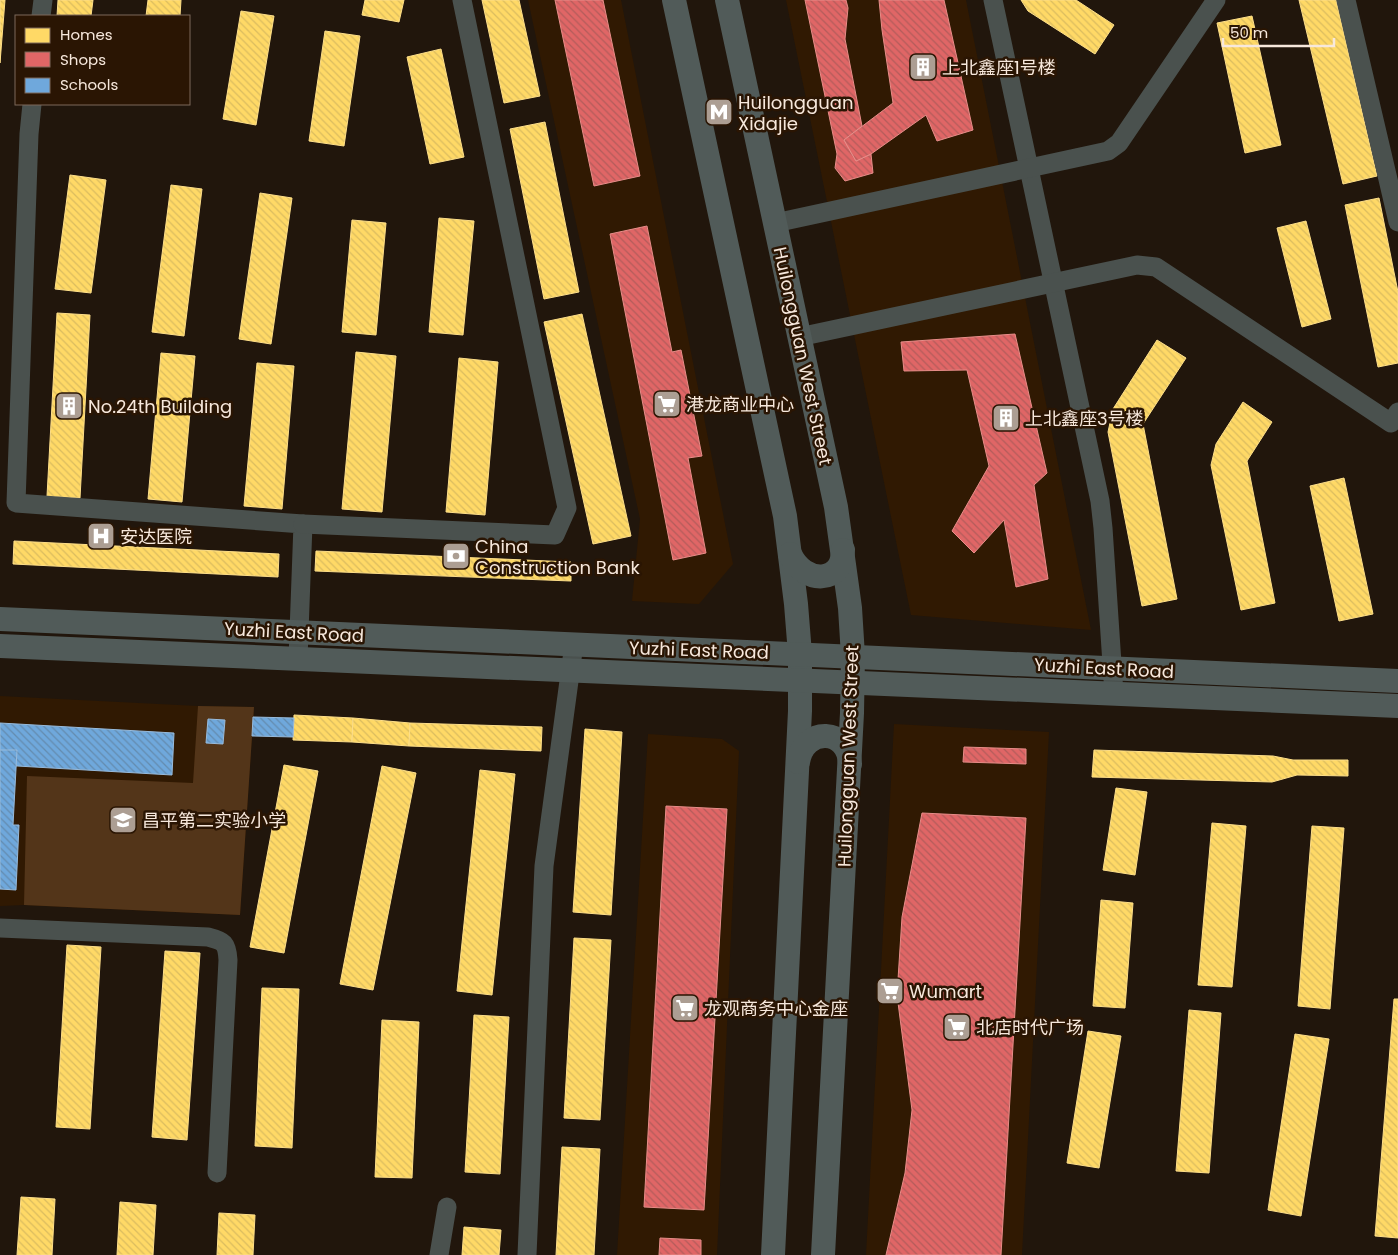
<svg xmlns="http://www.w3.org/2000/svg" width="1398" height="1255" font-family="Poppins,'Noto Sans SC',sans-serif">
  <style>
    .built { fill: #301902 }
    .grass { fill: #533519 }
    .homes { fill: url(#homes-back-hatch); stroke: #fdde89 }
    .shops { fill: url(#shops-back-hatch); stroke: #e78d89 }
    .schools { fill: url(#schools-back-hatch); stroke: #98bbdc }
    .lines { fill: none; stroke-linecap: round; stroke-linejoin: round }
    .minor { stroke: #4a514e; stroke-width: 19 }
    .major { stroke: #515b59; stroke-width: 24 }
    .labels { text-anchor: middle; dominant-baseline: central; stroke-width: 5; stroke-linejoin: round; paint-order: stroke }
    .poi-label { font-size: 18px; fill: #f7e8dc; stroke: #2a1503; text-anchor: start }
    .street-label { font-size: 18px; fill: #f7e8dc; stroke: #2a1503 }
  </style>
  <defs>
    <pattern id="homes-back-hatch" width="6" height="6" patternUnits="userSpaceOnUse" patternTransform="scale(1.25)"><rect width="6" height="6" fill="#ffd966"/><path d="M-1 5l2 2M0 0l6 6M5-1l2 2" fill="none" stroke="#dbbc5f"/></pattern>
    <pattern id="shops-back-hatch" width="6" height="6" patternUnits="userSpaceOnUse" patternTransform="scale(1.25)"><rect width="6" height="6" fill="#e06666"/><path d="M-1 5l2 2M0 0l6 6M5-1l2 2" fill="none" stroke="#b35c5b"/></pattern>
    <pattern id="schools-back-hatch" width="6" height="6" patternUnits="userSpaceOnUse" patternTransform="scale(1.25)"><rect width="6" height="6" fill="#6fa8dc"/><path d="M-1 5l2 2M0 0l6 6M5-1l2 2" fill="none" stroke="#648bae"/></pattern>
  </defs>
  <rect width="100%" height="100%" fill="#21160c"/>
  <g class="built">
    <path d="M528,0H621L733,564L699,604L632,601L640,519Z"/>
    <path d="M786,0H966L1091,630L911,615Z"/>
    <path d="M0,696L198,706L254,707L240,915L24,905L0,906Z"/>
    <path d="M894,724L1049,732L1022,1255H866Z"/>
    <path d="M648,734L722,739L739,751L717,1255H617Z"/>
  </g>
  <path class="grass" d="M198,706L254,707L240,915L24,905L27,776L193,783Z"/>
  <g class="homes">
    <path d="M0,0H5L0,63Z"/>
    <path d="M58,0H93L91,16H57Z"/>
    <path d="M148,0H181L180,16H146Z"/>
    <path d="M365,0H404L399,22L362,15Z"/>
    <path d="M482,0H519L540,96L504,103Z"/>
    <path d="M1021,0H1076L1114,25L1095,54L1028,11Z"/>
    <path d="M1299,0H1336L1377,176L1343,184Z"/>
    <path d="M241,11L274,16L256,125L223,119Z"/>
    <path d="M1252,16L1281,145L1245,153L1217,23Z"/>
    <path d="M325,31L360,36L344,146L309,141Z"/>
    <path d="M441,49L464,157L430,164L407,57Z"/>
    <path d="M545,122L579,292L544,299L510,129Z"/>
    <path d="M70,175L106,180L91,293L55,289Z"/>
    <path d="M171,185L202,189L184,336L152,332Z"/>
    <path d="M260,193L292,198L271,344L239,339Z"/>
    <path d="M1379,198L1398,292V363L1378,367L1345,205Z"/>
    <path d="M439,218L474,221L463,335L429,332Z"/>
    <path d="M352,220L386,223L376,335L342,332Z"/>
    <path d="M1306,221L1331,319L1302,327L1277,228Z"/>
    <path d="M57,313L90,315L80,498L47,496Z"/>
    <path d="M582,314L631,536L593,544L544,322Z"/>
    <path d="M1157,340L1186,358L1143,424L1177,599L1142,606L1108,432L1113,409Z"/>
    <path d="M356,352L396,356L382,512L342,509Z"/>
    <path d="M161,353L195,356L182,502L148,499Z"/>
    <path d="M459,358L498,362L485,515L446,512Z"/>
    <path d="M257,363L294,366L282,509L244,506Z"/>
    <path d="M1243,402L1272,422L1247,461L1275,603L1241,610L1211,465L1216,444Z"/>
    <path d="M1344,478L1373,614L1339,621L1310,486Z"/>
    <path d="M14,541L279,554L278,577L13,564Z"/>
    <path d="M316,551L571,562V581L315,571Z"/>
    <path d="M294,715L353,718L352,742L293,740Z"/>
    <path d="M353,718L410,723L409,746L352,742Z"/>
    <path d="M410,723L542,727L541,751L409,746Z"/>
    <path d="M585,729L622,732L611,915L573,912Z"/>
    <path d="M1094,750L1273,756L1293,760H1348V776L1297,775L1272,782L1092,777Z"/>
    <path d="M284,765L318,771L284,953L250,947Z"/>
    <path d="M382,766L416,773L373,990L340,984Z"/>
    <path d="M480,770L515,774L492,995L457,991Z"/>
    <path d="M1116,788L1147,792L1135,875L1103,870Z"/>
    <path d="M1212,823L1246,826L1232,987L1198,985Z"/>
    <path d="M1312,826L1344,828L1330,1009L1298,1006Z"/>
    <path d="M1101,900L1133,903L1125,1008L1093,1006Z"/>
    <path d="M574,938L611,940L600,1120L564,1118Z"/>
    <path d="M67,945L101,947L90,1129L56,1127Z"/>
    <path d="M165,951L200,953L187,1140L152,1137Z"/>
    <path d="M262,988L299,989L292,1148L255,1146Z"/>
    <path d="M1394,999H1398V1238L1375,1236Z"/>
    <path d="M1189,1010L1221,1013L1209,1173L1176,1171Z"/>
    <path d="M474,1015L509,1017L500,1174L465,1172Z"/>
    <path d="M382,1020L419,1022L412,1178L375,1177Z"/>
    <path d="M1088,1031L1121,1036L1099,1168L1067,1163Z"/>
    <path d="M1295,1034L1329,1039L1301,1216L1268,1210Z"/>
    <path d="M562,1147L600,1149L594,1255H556Z"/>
    <path d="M21,1197L55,1199L52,1255H17Z"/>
    <path d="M120,1202L156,1205L153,1255H117Z"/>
    <path d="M219,1213L255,1215L253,1255H217Z"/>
    <path d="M464,1227L501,1230L499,1255H462Z"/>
  </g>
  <g class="shops">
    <path d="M555,0H603L640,176L594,186Z"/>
    <path d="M805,0H846L848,8L845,39L862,126L844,140L856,161L871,154L873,173L845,181L835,168L837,154Z"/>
    <path d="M879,0H944L973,130L937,141L926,115L871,154L856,161L844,140L893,103L882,30Z"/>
    <path d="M647,226L672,352L681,350L702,456L688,458L706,553L673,560L610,234Z"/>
    <path d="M1015,334L1047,473L1034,485L1048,579L1016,587L1004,520L974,553L952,531L989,466L967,370L904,371L901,342Z"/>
    <path d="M964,747L1026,749V764L963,762Z"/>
    <path d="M666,806L727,809L704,1210L644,1207Z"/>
    <path d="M922,813L1026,818L1001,1255H886L905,1173L912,1110L897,995L902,917Z"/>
    <path d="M660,1238L701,1240V1255H659Z"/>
  </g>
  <g class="schools">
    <path d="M253,717L294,718L293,737L252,736Z"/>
    <path d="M208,719L225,720L223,744L206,743Z"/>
    <path d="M0,723L174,733L172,775L0,765Z"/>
    <path d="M0,750H17L13,825H19L16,890L0,889Z"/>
  </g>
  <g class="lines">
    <g class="minor">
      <path d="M993,0L1100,501L1103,528L1114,694"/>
      <path d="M1346,0L1398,222"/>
      <path d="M41,16L43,0"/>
      <path d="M32,104L29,134L16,503L303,524L298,659"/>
      <path d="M775,223L1108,151L1119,143L1216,0"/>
      <path d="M799,337L1137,265L1156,267L1391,423L1398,412"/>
      <path d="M303,524L555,535L567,508L462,0"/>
      <path d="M0,928L208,937C224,941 227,943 228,960L217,1173"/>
      <path d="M439,1255L447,1207"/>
      <path d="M527,1255L544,866L574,644"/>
    </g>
    <g class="major">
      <path d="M674,0L785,516L796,604L800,654V711L773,1255"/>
      <path d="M727,0L836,507L850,608L853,656L852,713L823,1255"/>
      <path d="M790,554C804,585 843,584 843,550"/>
      <path d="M0,619L1398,681"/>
      <path d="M0,646L1398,706"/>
      <path d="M798,762C804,726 849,728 850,764"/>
    </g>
  </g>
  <defs>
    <symbol id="building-square" viewBox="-11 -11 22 22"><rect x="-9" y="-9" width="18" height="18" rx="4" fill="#ac9e93" stroke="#2a1503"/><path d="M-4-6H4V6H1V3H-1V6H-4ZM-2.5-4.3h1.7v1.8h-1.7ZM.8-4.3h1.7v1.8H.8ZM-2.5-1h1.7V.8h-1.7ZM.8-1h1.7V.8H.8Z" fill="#fff"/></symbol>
    <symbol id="metro-square" viewBox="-11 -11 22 22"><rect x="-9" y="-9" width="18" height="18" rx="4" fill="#ac9e93" stroke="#2a1503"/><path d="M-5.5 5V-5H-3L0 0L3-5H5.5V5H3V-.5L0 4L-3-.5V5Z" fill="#fff"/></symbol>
    <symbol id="supermarket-square" viewBox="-11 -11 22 22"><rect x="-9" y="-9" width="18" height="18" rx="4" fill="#ac9e93" stroke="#2a1503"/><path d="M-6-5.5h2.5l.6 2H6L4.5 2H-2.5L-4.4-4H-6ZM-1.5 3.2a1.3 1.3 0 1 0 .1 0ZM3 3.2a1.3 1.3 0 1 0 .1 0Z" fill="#fff"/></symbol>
    <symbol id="hospital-square" viewBox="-11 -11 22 22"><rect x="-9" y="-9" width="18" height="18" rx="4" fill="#ac9e93" stroke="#2a1503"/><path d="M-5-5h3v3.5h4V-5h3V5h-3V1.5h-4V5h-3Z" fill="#fff"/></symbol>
    <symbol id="bank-square" viewBox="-11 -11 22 22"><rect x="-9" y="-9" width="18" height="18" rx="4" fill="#ac9e93" stroke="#2a1503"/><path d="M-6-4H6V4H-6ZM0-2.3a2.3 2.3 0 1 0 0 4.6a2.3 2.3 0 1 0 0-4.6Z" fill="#fff"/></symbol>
    <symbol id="school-square" viewBox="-11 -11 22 22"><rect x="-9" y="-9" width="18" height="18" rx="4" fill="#ac9e93" stroke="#2a1503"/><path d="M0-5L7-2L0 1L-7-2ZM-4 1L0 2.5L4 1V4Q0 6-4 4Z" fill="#fff"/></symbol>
  </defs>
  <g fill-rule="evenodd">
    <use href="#building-square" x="907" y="51" width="32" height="32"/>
    <use href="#metro-square" x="703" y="96" width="32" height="32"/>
    <use href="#supermarket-square" x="651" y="388" width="32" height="32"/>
    <use href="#building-square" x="53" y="390" width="32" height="32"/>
    <use href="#building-square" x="990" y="402" width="32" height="32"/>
    <use href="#hospital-square" x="85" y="520" width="32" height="32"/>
    <use href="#bank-square" x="440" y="540" width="32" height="32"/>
    <use href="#school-square" x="107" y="804" width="32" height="32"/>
    <use href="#supermarket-square" x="874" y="975" width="32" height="32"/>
    <use href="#supermarket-square" x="669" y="992" width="32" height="32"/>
    <use href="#supermarket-square" x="941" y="1011" width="32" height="32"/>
  </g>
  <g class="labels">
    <g class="poi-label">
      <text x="942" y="67">上北鑫座1号楼</text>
      <text x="738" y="102">Huilongguan<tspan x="738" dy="21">Xidajie</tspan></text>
      <text x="686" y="404">港龙商业中心</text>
      <text x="88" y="406">No.24th Building</text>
      <text x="1025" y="418">上北鑫座3号楼</text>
      <text x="120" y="536">安达医院</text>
      <text x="475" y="546">China<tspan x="475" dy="21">Construction Bank</tspan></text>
      <text x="142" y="820">昌平第二实验小学</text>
      <text x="909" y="991">Wumart</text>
      <text x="704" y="1008">龙观商务中心金座</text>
      <text x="976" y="1027">北店时代广场</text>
    </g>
    <g class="street-label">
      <text transform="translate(803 356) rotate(78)">Huilongguan West Street</text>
      <text transform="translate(294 632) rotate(3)">Yuzhi East Road</text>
      <text transform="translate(699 650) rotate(2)">Yuzhi East Road</text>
      <text transform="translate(1104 668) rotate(3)">Yuzhi East Road</text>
      <text transform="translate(848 756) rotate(-88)">Huilongguan West Street</text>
    </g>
  </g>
  <rect x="15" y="15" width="175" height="90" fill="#2a1503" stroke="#7c695a"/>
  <rect x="25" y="28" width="25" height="15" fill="#ffd966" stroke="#7c695a"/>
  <text x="60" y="40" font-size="15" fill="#f7e8dc">Homes</text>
  <rect x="25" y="52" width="25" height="15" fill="#e06666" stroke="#7c695a"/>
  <text x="60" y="65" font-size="15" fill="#f7e8dc">Shops</text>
  <rect x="25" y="78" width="25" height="15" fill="#6fa8dc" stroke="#7c695a"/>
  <text x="60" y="90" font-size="15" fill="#f7e8dc">Schools</text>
  <path d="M1223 38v8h111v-8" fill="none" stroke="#f7e8dc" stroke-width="2.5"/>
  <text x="1230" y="38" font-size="15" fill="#f7e8dc" stroke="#2a1503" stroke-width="4" paint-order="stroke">50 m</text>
</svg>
